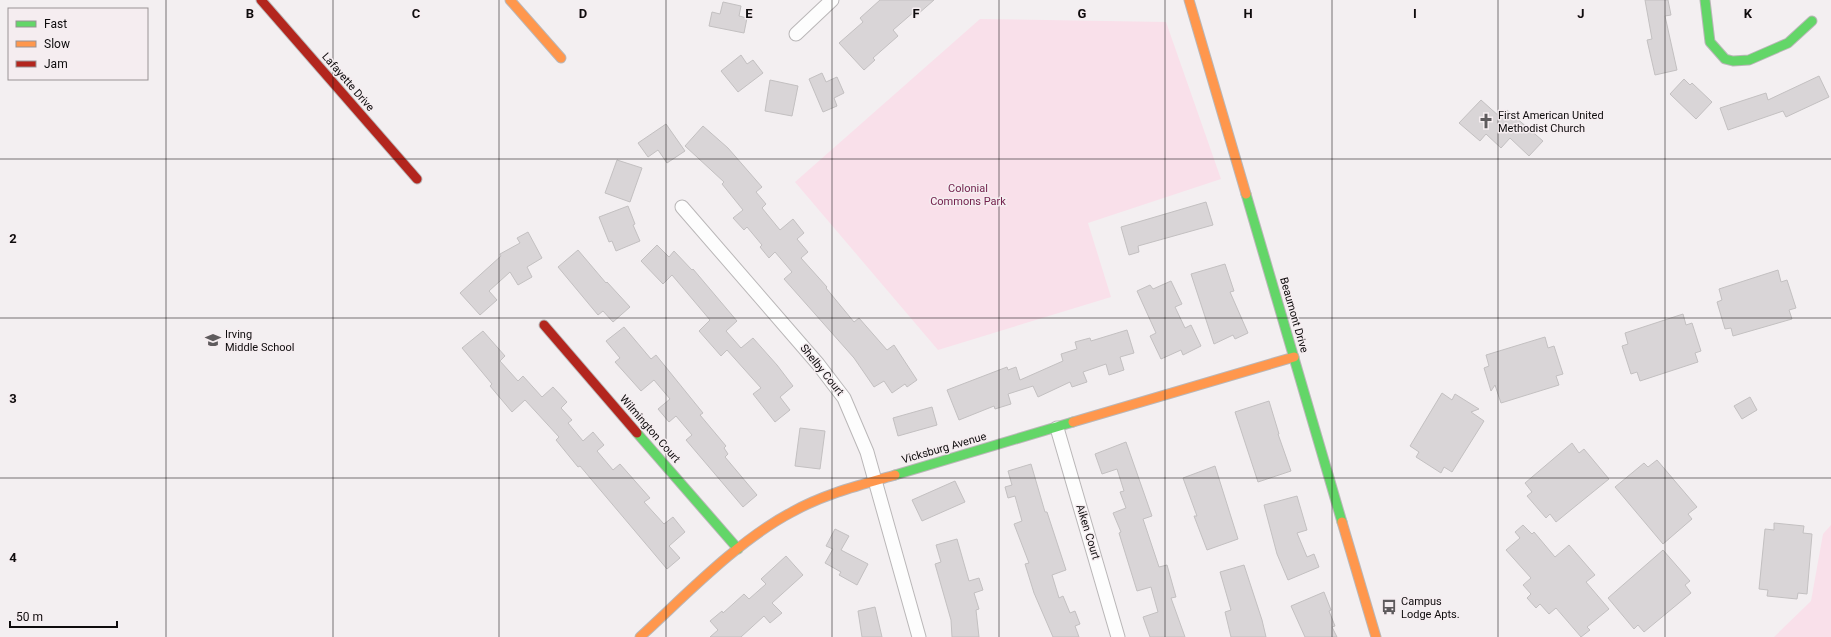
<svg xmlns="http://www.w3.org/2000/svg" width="1831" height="637" font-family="Roboto,sans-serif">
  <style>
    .green { fill: #f9e0ea }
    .building { fill: #d9d5d7; stroke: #c3c0c1 }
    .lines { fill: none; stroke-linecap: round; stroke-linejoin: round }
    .street-casing { stroke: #bab7b8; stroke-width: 15 }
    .fast-casing { stroke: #bab7b8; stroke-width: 11 }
    .slow-casing { stroke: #bab7b8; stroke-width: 11 }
    .jam-casing { stroke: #bab7b8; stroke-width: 11 }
    .street { stroke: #fdfdfd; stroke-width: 13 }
    .fast { stroke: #63d668; stroke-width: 9 }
    .slow { stroke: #ff974d; stroke-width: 9 }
    .jam { stroke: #b3261e; stroke-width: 9 }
    .grid { fill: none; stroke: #0e0c0d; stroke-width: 1; stroke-opacity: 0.55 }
    .labels { text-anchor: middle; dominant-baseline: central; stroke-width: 3; stroke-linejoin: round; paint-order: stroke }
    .street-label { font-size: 11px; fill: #0e0c0d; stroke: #f5edf0 }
    .poi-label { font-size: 11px; fill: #0e0c0d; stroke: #f5edf0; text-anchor: start }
    .park-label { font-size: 11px; fill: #74234e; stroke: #f5edf0 }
    .grid-label { font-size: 13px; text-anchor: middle; font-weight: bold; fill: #0e0c0d; stroke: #f5edf0; stroke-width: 3; stroke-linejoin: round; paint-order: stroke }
  </style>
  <rect width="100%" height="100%" fill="#f3eff1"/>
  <g class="green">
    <path d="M980,19L1166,22L1221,179L1088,223L1111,297L938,350L795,182Z"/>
    <path d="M1831,525V637H1774L1811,601L1823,534Z"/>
  </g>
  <g class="building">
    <path d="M880,0H934L918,14L915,11L893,30L898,36L873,58L875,60L864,70L839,43L863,22L860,18Z"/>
    <path d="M1645,0H1668L1671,15L1665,16L1677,70L1655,75L1647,40L1652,39Z"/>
    <path d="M723,2L741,6L739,16L747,18L744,33L709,26L712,12L720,14Z"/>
    <path d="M741,55L747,64L753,60L763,73L738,92L721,71Z"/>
    <path d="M822,73L826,82L837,77L844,93L834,98L837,106L823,112L809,79Z"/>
    <path d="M1819,76L1829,97L1786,117L1783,111L1728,130L1720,108L1766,93L1768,100Z"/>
    <path d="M1684,79L1690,85L1692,83L1712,102L1696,119L1670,94Z"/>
    <path d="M770,80L798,86L792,116L765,111Z"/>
    <path d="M1481,100L1500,117L1507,110L1543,141L1529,156L1510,138L1501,148L1486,134L1480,141L1459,123Z"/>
    <path d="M666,124L685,151L667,163L658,150L648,157L638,143Z"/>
    <path d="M703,126L728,148L762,187L756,192L766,204L762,208L780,230L793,219L804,233L797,239L808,252L801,258L827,287L826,288L854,322L859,318L887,350L894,345L917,380L907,387L905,384L892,393L884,381L874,387L854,358L784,279L792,272L775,252L769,258L760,247L762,245L747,227L744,230L733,218L743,210L722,184L724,182L685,146Z"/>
    <path d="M617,160L642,168L630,202L605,193Z"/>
    <path d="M1206,202L1213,225L1138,246L1139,252L1129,255L1121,227Z"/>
    <path d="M628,206L635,224L633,225L640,241L616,251L612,241L609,242L599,217Z"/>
    <path d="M528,232L542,258L527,267L532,277L518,285L510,272L489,291L497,300L480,315L460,293L501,256L500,254L520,243L517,238Z"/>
    <path d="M657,245L669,257L674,251L692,270L693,269L737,321L726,331L741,348L753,338L777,365L793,386L780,397L790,410L775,422L753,394L761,388L727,350L721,356L699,331L710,320L672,275L663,284L641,261Z"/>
    <path d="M578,250L606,283L607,282L630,307L613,322L603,311L598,315L558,267Z"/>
    <path d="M1225,264L1234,291L1230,292L1248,333L1235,339L1233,335L1214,344L1191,274Z"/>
    <path d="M1778,270L1781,282L1787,280L1796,308L1789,310L1792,319L1733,336L1731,328L1725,329L1717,302L1722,300L1719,289Z"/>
    <path d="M1171,281L1182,304L1175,307L1185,328L1191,325L1201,346L1183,355L1181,350L1161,359L1150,336L1156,333L1137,291L1150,285L1153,289Z"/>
    <path d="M1683,314L1686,325L1692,323L1701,351L1695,353L1698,362L1640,381L1637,372L1631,374L1622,346L1628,344L1625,333Z"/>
    <path d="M624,327L651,359L656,355L703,413L700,415L726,446L724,448L728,454L725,457L757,495L743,507L686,440L692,435L676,416L669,422L658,409L670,399L654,380L641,391L615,362L620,358L606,341Z"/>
    <path d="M1127,330L1134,353L1120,357L1124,370L1109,375L1106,364L1083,372L1087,382L1072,387L1070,382L1038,397L1033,386L1008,394L1011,404L995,409L994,406L959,420L947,390L1007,367L1008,370L1016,367L1020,380L1063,361L1061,354L1077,349L1075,342L1090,338L1091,341Z"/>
    <path d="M483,331L505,356L500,361L518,381L523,376L542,397L553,387L567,402L561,408L572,420L568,423L583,441L593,432L604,445L597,451L613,470L620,464L650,498L644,502L664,524L673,517L685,532L669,546L680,558L667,569L580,466L578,467L556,440L559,437L525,400L512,412L490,386L492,384L462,348Z"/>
    <path d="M1545,337L1548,348L1554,346L1563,374L1556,376L1559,385L1501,403L1495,385L1491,391L1484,368L1489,366L1486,355Z"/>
    <path d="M1442,393L1452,400L1455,394L1479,409L1471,412L1484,421L1452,472L1444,467L1441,473L1416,457L1419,452L1410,446Z"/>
    <path d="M1750,397L1757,410L1742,419L1734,406Z"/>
    <path d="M1269,401L1279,434H1278L1291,471L1258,482L1235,412Z"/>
    <path d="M932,407L937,425L898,436L893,418Z"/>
    <path d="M800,428L825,431L820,469L795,466Z"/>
    <path d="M1126,442L1152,516L1143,519L1159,567L1167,565L1176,597L1171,598L1185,637H1150L1143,617L1158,612L1151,587L1137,591L1119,533L1121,532L1113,513L1126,508L1120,492L1124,491L1117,469L1102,474L1095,454Z"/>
    <path d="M1572,443L1579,453L1584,449L1609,479L1556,522L1550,514L1546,518L1527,496L1532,492L1525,483Z"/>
    <path d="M1657,460L1697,507L1688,514L1692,519L1663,544L1615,487L1644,463L1648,467Z"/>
    <path d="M1031,464L1045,512H1047L1066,570L1052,575L1059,598L1063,596L1070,613L1075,611L1080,624L1075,626L1079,637H1053L1034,593L1025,564L1029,563L1014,524L1022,521L1015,496L1008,498L1005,487L1012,485L1008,471Z"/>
    <path d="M1215,466L1238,539L1207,550L1194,516H1197L1183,478Z"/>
    <path d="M955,481L965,502L922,521L912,500Z"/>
    <path d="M1297,496L1307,530L1297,533L1307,557L1314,554L1319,567L1288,580L1277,554L1264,505Z"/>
    <path d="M1774,523L1804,526L1803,533L1812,534L1807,594L1798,593L1797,599L1767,596L1768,590L1759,589L1765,529L1774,530Z"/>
    <path d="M1523,525L1532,534L1534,532L1555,557L1569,545L1595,575L1586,582L1609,609L1587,627L1590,630L1581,637L1556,608L1549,614L1540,604L1536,608L1527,598L1531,594L1523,585L1531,578L1506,550L1520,538L1515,532Z"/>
    <path d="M835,529L849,536L841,550L868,564L857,585L839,575L841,572L825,563L833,549L826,546Z"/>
    <path d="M957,539L969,581L979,578L983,590L974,593L979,609L976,610L979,637H952L951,620L935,564L941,562L936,545Z"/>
    <path d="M1663,550L1690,581L1685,585L1691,593L1644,632L1638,625L1634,629L1608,598Z"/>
    <path d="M786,556L803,575L772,603L782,613L770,623L764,616L741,637H710L718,630L710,621L722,611L723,613L744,594L749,599L766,584L761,579Z"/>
    <path d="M1244,565L1262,620L1266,637H1231L1225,612L1231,610L1220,572Z"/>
    <path d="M1324,592L1331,610L1329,611L1335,626L1332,627L1337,637H1305L1291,606Z"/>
    <path d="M875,607L882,637H862L858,611Z"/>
  </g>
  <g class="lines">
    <defs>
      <g id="street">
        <path d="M796,34L832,0"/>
        <path d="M682,207L818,364L844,398L867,452L919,637"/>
        <path d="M1057,428L1118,637"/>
      </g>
      <g id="fast">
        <path d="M1705,0L1710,42L1725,59L1733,61L1749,60L1788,43L1812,21"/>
        <path d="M1246,194L1342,522"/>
        <path d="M637,433L738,549"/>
        <path d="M895,475L1073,422"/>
      </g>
      <g id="slow">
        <path d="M510,0L561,58"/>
        <path d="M1189,0L1246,194"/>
        <path d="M1073,422L1294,357"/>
        <path d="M1342,522L1376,637"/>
        <path d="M640,637C686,595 737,541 792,512C824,494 860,485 895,475"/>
      </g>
      <g id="jam">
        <path d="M261,0L417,179"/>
        <path d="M544,325L637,433"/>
      </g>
    </defs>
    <use href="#street" class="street-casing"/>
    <use href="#fast" class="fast-casing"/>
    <use href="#slow" class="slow-casing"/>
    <use href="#jam" class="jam-casing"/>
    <use href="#street" class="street"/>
    <use href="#fast" class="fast"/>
    <use href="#slow" class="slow"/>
    <use href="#jam" class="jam"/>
  </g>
  <path class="grid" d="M166,0V637M333,0V637M499,0V637M666,0V637M832,0V637M999,0V637M1165,0V637M1332,0V637M1498,0V637M1665,0V637M0,159H1831M0,318H1831M0,478H1831"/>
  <defs>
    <symbol id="church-bare" viewBox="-9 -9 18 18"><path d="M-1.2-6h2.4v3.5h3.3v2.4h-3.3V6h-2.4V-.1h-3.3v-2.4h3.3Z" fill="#5e5b5d" stroke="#f5edf0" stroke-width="2.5" paint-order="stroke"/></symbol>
    <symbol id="school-bare" viewBox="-9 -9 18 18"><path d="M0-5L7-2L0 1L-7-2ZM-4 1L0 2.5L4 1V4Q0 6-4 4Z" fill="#5e5b5d" stroke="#f5edf0" stroke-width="2.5" paint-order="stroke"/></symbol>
    <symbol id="bus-bare" viewBox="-9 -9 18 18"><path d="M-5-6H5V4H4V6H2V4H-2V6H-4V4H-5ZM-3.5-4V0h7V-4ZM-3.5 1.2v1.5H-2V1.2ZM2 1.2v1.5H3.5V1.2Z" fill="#5e5b5d" stroke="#f5edf0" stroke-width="2.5" paint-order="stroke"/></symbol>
  </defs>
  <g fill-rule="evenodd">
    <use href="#church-bare" x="1475" y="110" width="22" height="22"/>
    <use href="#school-bare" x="202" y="329" width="22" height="22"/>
    <use href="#bus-bare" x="1378" y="596" width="22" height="22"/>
  </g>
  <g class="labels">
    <g class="street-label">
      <text transform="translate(348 82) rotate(49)">Lafayette Drive</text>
      <text transform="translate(1294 315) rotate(74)">Beaumont Drive</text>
      <text transform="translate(822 370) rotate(51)">Shelby Court</text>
      <text transform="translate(650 429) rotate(49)">Wilmington Court</text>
      <text transform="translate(944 448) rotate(-16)">Vicksburg Avenue</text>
      <text transform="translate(1088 532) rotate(73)">Aiken Court</text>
    </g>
    <g class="poi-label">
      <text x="1498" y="115">First American United<tspan x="1498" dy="13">Methodist Church</tspan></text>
      <text x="225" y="334">Irving<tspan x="225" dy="13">Middle School</tspan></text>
      <text x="1401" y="601">Campus<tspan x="1401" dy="13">Lodge Apts.</tspan></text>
    </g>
    <g class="park-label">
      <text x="968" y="188">Colonial<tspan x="968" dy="13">Commons Park</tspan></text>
    </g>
  </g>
  <g class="grid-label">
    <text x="250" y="18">B</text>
    <text x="416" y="18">C</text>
    <text x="583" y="18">D</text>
    <text x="749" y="18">E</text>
    <text x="916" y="18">F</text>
    <text x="1082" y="18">G</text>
    <text x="1248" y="18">H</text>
    <text x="1415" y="18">I</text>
    <text x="1581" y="18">J</text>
    <text x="1748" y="18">K</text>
    <text x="13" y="243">2</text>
    <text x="13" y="403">3</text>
    <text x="13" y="562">4</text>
  </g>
  <rect x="8" y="8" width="140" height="72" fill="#f5edf0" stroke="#999395"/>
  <rect x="16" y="21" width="20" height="6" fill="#63d668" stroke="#999395"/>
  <text x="44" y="28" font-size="12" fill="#0e0c0d">Fast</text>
  <rect x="16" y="41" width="20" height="6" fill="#ff974d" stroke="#999395"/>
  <text x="44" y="48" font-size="12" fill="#0e0c0d">Slow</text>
  <rect x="16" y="61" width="20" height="6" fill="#b3261e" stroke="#999395"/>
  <text x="44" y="68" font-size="12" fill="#0e0c0d">Jam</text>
  <path d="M10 621v6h107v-6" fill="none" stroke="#0e0c0d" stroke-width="2"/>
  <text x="16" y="621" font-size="12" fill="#0e0c0d" stroke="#f5edf0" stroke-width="3" paint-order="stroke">50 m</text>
</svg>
